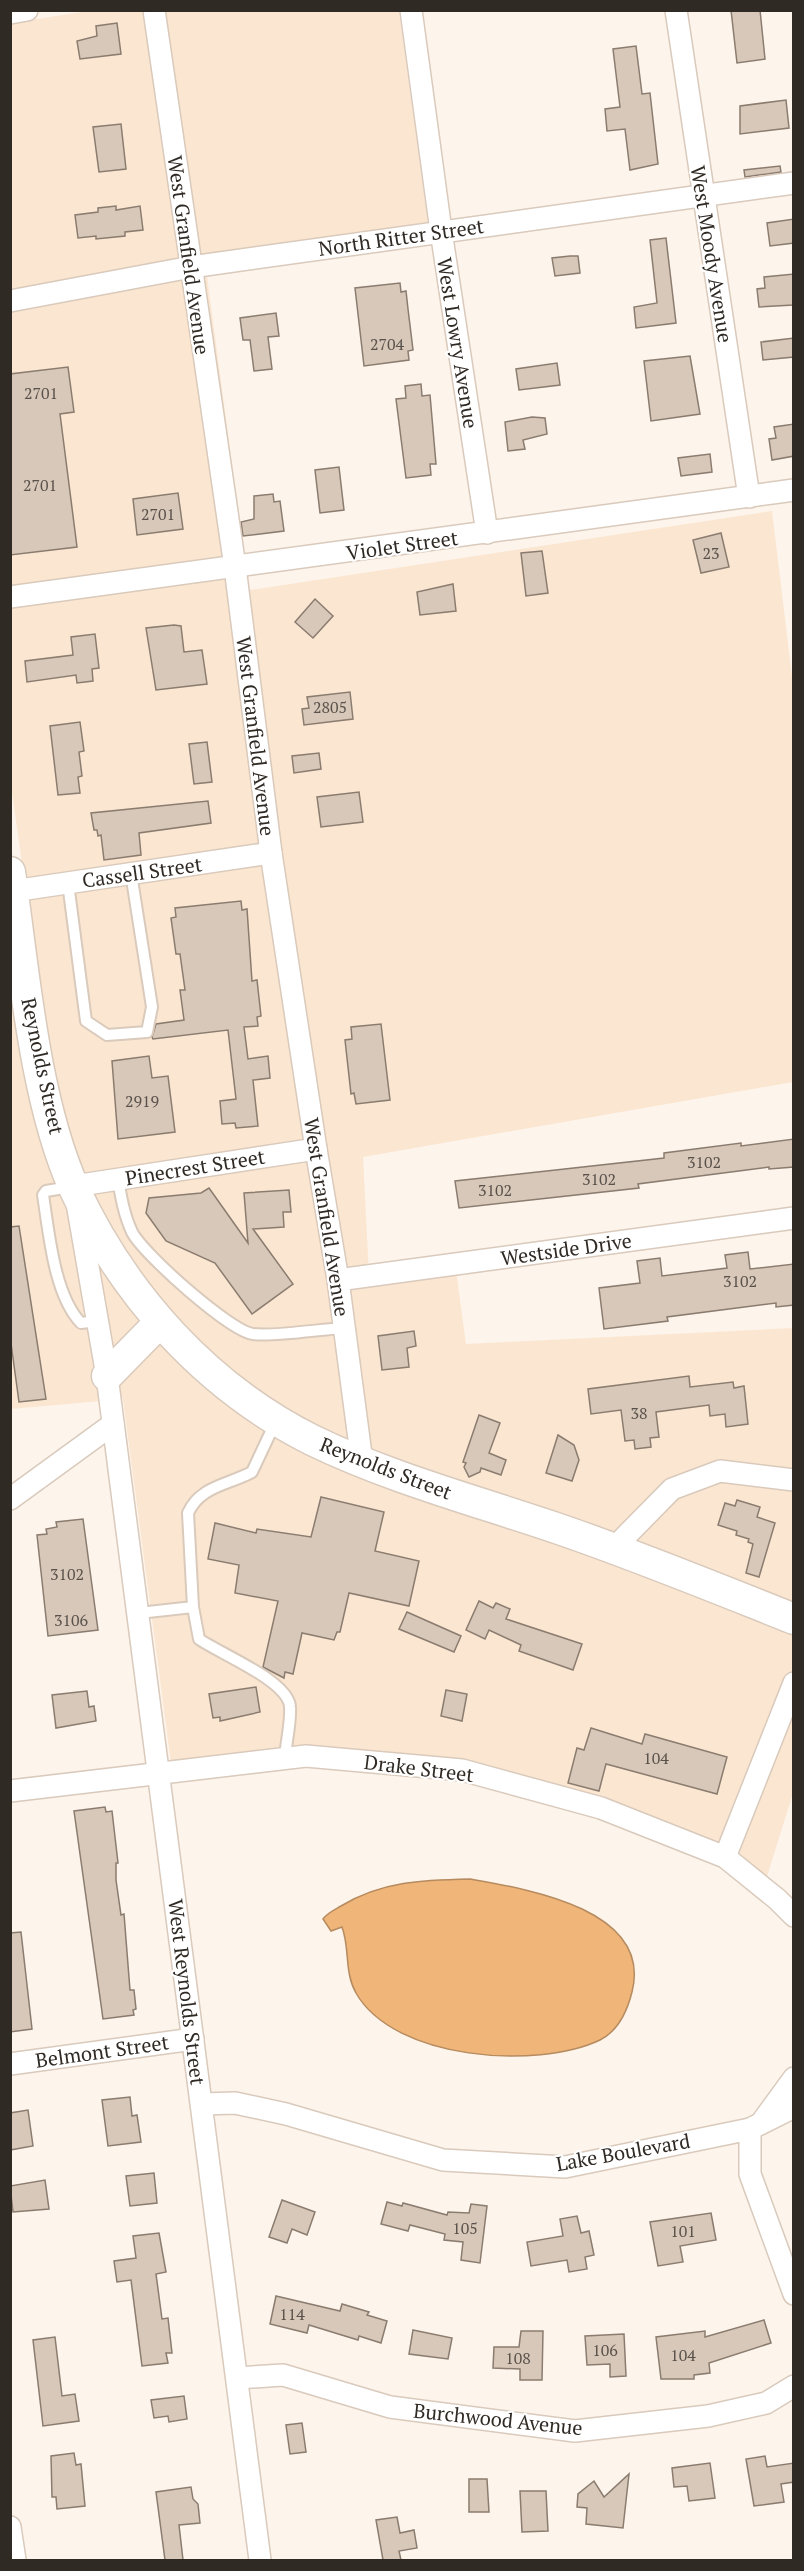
<svg xmlns="http://www.w3.org/2000/svg" width="804" height="2571" font-family="'PT Serif',serif">
  <style>
    .built { fill: #fbe6d1 }
    .water { fill: #efb579; stroke: #b68b60; stroke-width: 1.5 }
    .building { fill: #d8c8ba; stroke: #8a7c6f; stroke-width: 1.5 }
    .lines { fill: none; stroke-linecap: round; stroke-linejoin: round }
    .lane-casing { stroke: #d9cabc; stroke-width: 14 }
    .street-casing { stroke: #d9cabc; stroke-width: 24 }
    .secondary-casing { stroke: #d9cabc; stroke-width: 33 }
    .lane { stroke: #fff; stroke-width: 10 }
    .street { stroke: #fff; stroke-width: 21 }
    .secondary { stroke: #fff; stroke-width: 30 }
    .labels { text-anchor: middle; dominant-baseline: central; stroke-width: 4.5; stroke-linejoin: round; paint-order: stroke }
    .number-label { font-size: 16px; fill: #5a524a }
    .street-label { font-size: 20px; fill: #302a25; stroke: #fff }
  </style>
  <rect width="100%" height="100%" fill="#fdf4eb"/>
  <g class="built">
    <path d="M95,10L399,11L428,223L189,257L11,291V23Z"/>
    <path d="M217,274L207,276L244,556L11,587L10,312Z"/>
    <path d="M772,511L794,693L793,1082L363,1157L369,1276L454,1255L466,1344L793,1328V1607L367,1453L280,1410L192,1341L143,1282L84,1182L65,1125L49,1057L11,785L10,608L247,576L250,590Z"/>
    <path d="M10,953L26,1061L145,1321L91,1378L109,1390L159,1338L218,1392L610,1557L793,1630V1793L765,1883L563,1791L354,1749L171,1763L123,1399L11,1409Z"/>
  </g>
  <path class="water" d="M470,1879C527,1889 653,1909 632,1992C627,2012 618,2031 600,2040C537,2070 394,2060 356,1993C344,1972 350,1948 342,1927L331,1931L323,1919C327,1913 334,1910 341,1906C382,1881 423,1880 470,1879Z"/>
  <g class="building">
    <path d="M731,10H760L765,59L737,63Z"/>
    <path d="M117,23L121,54L80,59L77,41L97,36L96,26Z"/>
    <path d="M636,46L642,94L650,93L658,164L630,170L625,129L607,131L605,109L620,107L613,49Z"/>
    <path d="M786,100L789,128L740,134V106Z"/>
    <path d="M121,124L126,169L99,172L93,127Z"/>
    <path d="M780,166L781,172L745,177L744,170Z"/>
    <path d="M116,206V210L140,206L143,230L125,232V236L96,239V236L78,238L75,215L98,212V208Z"/>
    <path d="M794,219V243L770,246L767,223Z"/>
    <path d="M666,238L676,323L636,328L634,307L657,303L650,240Z"/>
    <path d="M570,256H578L580,273L555,276L552,258Z"/>
    <path d="M794,274L793,305L759,307L757,289L765,288L764,277Z"/>
    <path d="M400,283L401,292L406,291L408,309L413,350L408,351L409,360L364,366L355,288Z"/>
    <path d="M276,313L279,336L268,337L272,369L254,371L250,340H243L240,318Z"/>
    <path d="M794,338V357L763,360L761,342Z"/>
    <path d="M690,356L700,414L651,421L644,361Z"/>
    <path d="M557,363L560,385L519,390L516,369Z"/>
    <path d="M68,367L74,412L60,414L77,547L10,555V374Z"/>
    <path d="M421,384L422,396L430,395L436,464H430L431,475L406,478L396,399L406,398L405,386Z"/>
    <path d="M532,417L545,418L547,434L523,440L525,449L508,451L505,422Z"/>
    <path d="M794,424V456L772,460L769,439L776,438L774,427Z"/>
    <path d="M710,454L712,472L681,476L678,458Z"/>
    <path d="M339,467L344,510L320,513L315,470Z"/>
    <path d="M178,493L183,529L137,535L133,499Z"/>
    <path d="M273,494L274,502L280,501L284,531L243,536L241,522L254,519V496Z"/>
    <path d="M721,533L729,567L701,573L693,540Z"/>
    <path d="M542,551L548,593L526,596L521,553Z"/>
    <path d="M453,584L456,611L420,615L417,592Z"/>
    <path d="M315,599L333,616L313,638L295,622Z"/>
    <path d="M174,625L181,626L184,652L202,650L207,684L156,690L146,628Z"/>
    <path d="M95,634L99,668L92,669L93,681L77,683L76,675L27,682L25,661L73,655L71,637Z"/>
    <path d="M350,692L353,719L304,725L302,709L309,708L307,697Z"/>
    <path d="M80,722L84,751L79,752L82,776L78,777L80,793L58,795L50,726Z"/>
    <path d="M207,742L212,782L194,784L189,744Z"/>
    <path d="M319,753L321,769L294,773L292,756Z"/>
    <path d="M359,792L363,822L321,827L317,797Z"/>
    <path d="M208,801L211,823L139,833L141,855L104,860L101,835L98,836L97,830H94L91,813Z"/>
    <path d="M241,901L242,910L247,909L252,981L257,980L261,1016L257,1017L258,1026L244,1027L248,1059L268,1056L270,1078L253,1080L258,1126L236,1128L235,1123L222,1124L220,1101L236,1099L228,1030L153,1039L152,1037L156,1024L184,1020L180,990H185L180,954H176L171,918L176,917L175,908Z"/>
    <path d="M381,1024L390,1100L356,1104L354,1093L351,1094L345,1040L352,1039L351,1027Z"/>
    <path d="M149,1056L152,1078L168,1076L175,1132L118,1139L112,1061Z"/>
    <path d="M794,1139V1167L769,1169V1167L638,1184L639,1188L459,1208L455,1181L664,1158V1153L741,1143V1146Z"/>
    <path d="M209,1188L248,1243L244,1193L289,1190L291,1212H283L284,1227L253,1229L293,1284L252,1314L215,1263L166,1241L146,1213L149,1198L201,1193Z"/>
    <path d="M19,1226L46,1399L19,1402L10,1336V1227Z"/>
    <path d="M748,1252L750,1269L794,1264V1305L776,1307V1303L667,1317L668,1321L604,1329L599,1288L640,1283L637,1261L660,1258L662,1276L727,1268L725,1255Z"/>
    <path d="M414,1331L416,1346L407,1348L409,1367L382,1370L378,1336Z"/>
    <path d="M689,1376L690,1387L733,1382L734,1388L744,1386L748,1424L726,1427L725,1414L710,1416L709,1405L656,1412L659,1437L650,1438L651,1447L635,1449L634,1440L625,1441L621,1410L591,1414L588,1389Z"/>
    <path d="M479,1415L500,1423L489,1453L506,1460L501,1475L481,1468L480,1472L469,1477L464,1467L466,1463L463,1462Z"/>
    <path d="M558,1435L574,1445L579,1460L572,1481L546,1473Z"/>
    <path d="M321,1497L384,1512L375,1551L419,1561L409,1606L349,1593L340,1632H337L334,1640L302,1633L293,1674L285,1672L284,1678L263,1667L278,1601L235,1593L239,1565L208,1559L215,1523L256,1533L257,1529L311,1537Z"/>
    <path d="M737,1500L760,1507L757,1517L775,1523L759,1577L746,1573L753,1544L748,1542L749,1539L736,1535L737,1531L718,1525L725,1503L735,1506Z"/>
    <path d="M83,1519L98,1630L48,1636L37,1535L47,1534L46,1529L57,1527L56,1522Z"/>
    <path d="M479,1601L493,1608L496,1603L510,1609L506,1619L582,1644L573,1670L519,1651L521,1645L489,1630L485,1639L466,1630Z"/>
    <path d="M407,1612L461,1636L454,1652L399,1629Z"/>
    <path d="M256,1687L260,1712L220,1721V1717L213,1718L209,1694Z"/>
    <path d="M446,1690L467,1694L462,1721L441,1716Z"/>
    <path d="M87,1691L89,1707L94,1706L96,1721L56,1728L52,1695Z"/>
    <path d="M591,1728L642,1744L645,1734L727,1757L717,1794L606,1764L599,1791L568,1783L577,1748L584,1750Z"/>
    <path d="M105,1807L106,1812L112,1811L118,1863H116V1880L121,1915L124,1914L130,1990H134L136,2009L133,2010L134,2015L103,2019L74,1811Z"/>
    <path d="M21,1932L32,2029L10,2032V1933Z"/>
    <path d="M130,2097L132,2116L137,2115L141,2142L108,2146L102,2100Z"/>
    <path d="M28,2110L33,2146L10,2150V2113Z"/>
    <path d="M154,2173L157,2203L130,2206L126,2176Z"/>
    <path d="M45,2180L49,2209L13,2212L10,2186Z"/>
    <path d="M282,2200L315,2212L307,2235L292,2229L287,2243L269,2237Z"/>
    <path d="M387,2202L402,2206L403,2203L447,2215L448,2212L469,2213L471,2204L487,2206L480,2263L461,2260L463,2242L444,2240L445,2234L410,2225L408,2231L381,2224Z"/>
    <path d="M711,2213L716,2240L680,2246L683,2262L658,2266L650,2222Z"/>
    <path d="M577,2216L581,2233L589,2231L594,2255L585,2257L587,2269L569,2272L567,2260L531,2266L527,2242L563,2236L560,2219Z"/>
    <path d="M159,2233L166,2272L156,2274L162,2319L168,2318L172,2353H166L168,2363L142,2366L131,2280L117,2282L114,2261L136,2258L133,2236Z"/>
    <path d="M276,2296L340,2311L342,2304L369,2312L367,2315L387,2321L381,2343L359,2336L358,2340L309,2325L307,2333L270,2324Z"/>
    <path d="M764,2320L771,2343L709,2363L710,2373L694,2375V2379H661L656,2337L705,2331V2337Z"/>
    <path d="M413,2330L452,2338L448,2359L409,2354Z"/>
    <path d="M521,2331H543L542,2380H520V2369L493,2368L494,2347H519Z"/>
    <path d="M624,2334L626,2376L610,2377V2364L587,2365L585,2336Z"/>
    <path d="M55,2337L62,2396L75,2394L79,2421L43,2426L33,2340Z"/>
    <path d="M184,2396L187,2419L169,2422L168,2416L154,2418L151,2400Z"/>
    <path d="M302,2423L306,2452L290,2454L286,2425Z"/>
    <path d="M74,2453L76,2465L81,2464L85,2506L57,2509L56,2497H52L51,2456Z"/>
    <path d="M765,2456L767,2467L794,2463V2482L781,2484L784,2502L754,2506L746,2459Z"/>
    <path d="M710,2463L715,2498L689,2501L687,2486L674,2487L672,2468Z"/>
    <path d="M629,2474L623,2528L586,2524L587,2508L577,2507L578,2494L594,2481L604,2497Z"/>
    <path d="M469,2479H487L489,2512H469Z"/>
    <path d="M191,2487L193,2499L198,2504L200,2523L179,2525L183,2560H165L156,2492Z"/>
    <path d="M520,2491H546L548,2531L522,2532Z"/>
    <path d="M397,2517L400,2533L414,2530L417,2548L399,2551L401,2560H383L376,2520Z"/>
  </g>
  <g class="lines">
    <defs>
      <g id="lane">
        <path d="M68,883L86,1021L107,1035L147,1032L152,1007L131,873"/>
        <path d="M118,1179C121,1197 124,1215 132,1232C143,1254 230,1331 253,1334C274,1337 321,1329 344,1328"/>
        <path d="M70,1187L46,1191L43,1195C49,1233 54,1295 81,1323L98,1321"/>
        <path d="M193,1607L199,1639C220,1654 289,1681 290,1707C291,1723 286,1742 285,1758"/>
        <path d="M139,1613L193,1607L188,1513C200,1486 228,1485 252,1472L275,1423"/>
      </g>
      <g id="street">
        <path d="M154,10L235,567L271,853L316,1149L338,1280L362,1462"/>
        <path d="M411,10L441,231L487,533"/>
        <path d="M676,10L749,497"/>
        <path d="M10,13L27,10"/>
        <path d="M10,301L191,267L794,183"/>
        <path d="M10,597L794,490"/>
        <path d="M13,891L271,853"/>
        <path d="M338,1280L794,1218"/>
        <path d="M10,1499L113,1424"/>
        <path d="M614,1548L672,1489L720,1471L794,1480"/>
        <path d="M10,1791L306,1756L462,1770L601,1808L725,1857L777,1899L794,1916"/>
        <path d="M725,1857L794,1683"/>
        <path d="M10,2064L193,2039"/>
        <path d="M202,2104L235,2103L286,2114L443,2160L565,2167L750,2129L794,2107"/>
        <path d="M764,2119L794,2078"/>
        <path d="M750,2129V2174L794,2294"/>
        <path d="M237,2378L283,2375L390,2407L575,2431L708,2416L766,2403L794,2386"/>
        <path d="M10,2527L15,2560"/>
        <path d="M260,2560L107,1376L74,1186L316,1149"/>
      </g>
      <g id="secondary">
        <path d="M10,872C24,969 34,1099 74,1188C123,1294 206,1387 312,1440C390,1478 477,1501 559,1529C638,1556 716,1588 794,1619"/>
        <path d="M107,1376L160,1322"/>
      </g>
    </defs>
    <use href="#lane" class="lane-casing"/>
    <use href="#street" class="street-casing"/>
    <use href="#secondary" class="secondary-casing"/>
    <use href="#lane" class="lane"/>
    <use href="#street" class="street"/>
    <use href="#secondary" class="secondary"/>
  </g>
  <g class="labels">
    <g class="number-label">
      <text x="387" y="344">2704</text>
      <text x="41" y="393">2701</text>
      <text x="40" y="485">2701</text>
      <text x="158" y="514">2701</text>
      <text x="711" y="553">23</text>
      <text x="330" y="707">2805</text>
      <text x="142" y="1101">2919</text>
      <text x="704" y="1162">3102</text>
      <text x="599" y="1179">3102</text>
      <text x="495" y="1190">3102</text>
      <text x="740" y="1281">3102</text>
      <text x="639" y="1413">38</text>
      <text x="67" y="1574">3102</text>
      <text x="71" y="1620">3106</text>
      <text x="656" y="1758">104</text>
      <text x="465" y="2228">105</text>
      <text x="683" y="2231">101</text>
      <text x="292" y="2314">114</text>
      <text x="605" y="2350">106</text>
      <text x="683" y="2355">104</text>
      <text x="518" y="2358">108</text>
    </g>
    <g class="street-label">
      <text transform="translate(401 237) rotate(-8)">North Ritter Street</text>
      <text transform="translate(712 254) rotate(81)">West Moody Avenue</text>
      <text transform="translate(189 255) rotate(82)">West Granfield Avenue</text>
      <text transform="translate(458 343) rotate(81)">West Lowry Avenue</text>
      <text transform="translate(402 545) rotate(-8)">Violet Street</text>
      <text transform="translate(256 736) rotate(83)">West Granfield Avenue</text>
      <text transform="translate(142 872) rotate(-8)">Cassell Street</text>
      <text transform="translate(43 1066) rotate(78)">Reynolds Street</text>
      <text transform="translate(195 1167) rotate(-9)">Pinecrest Street</text>
      <text transform="translate(327 1217) rotate(81)">West Granfield Avenue</text>
      <text transform="translate(566 1249) rotate(-8)">Westside Drive</text>
      <text transform="translate(386 1468) rotate(21)">Reynolds Street</text>
      <text transform="translate(419 1768) rotate(7)">Drake Street</text>
      <text transform="translate(187 1992) rotate(83)">West Reynolds Street</text>
      <text transform="translate(102 2051) rotate(-8)">Belmont Street</text>
      <text transform="translate(623 2152) rotate(-10)">Lake Boulevard</text>
      <text transform="translate(498 2419) rotate(6)">Burchwood Avenue</text>
    </g>
  </g>
  <rect width="804" height="2571" fill="none" stroke="#302a25" stroke-width="24"/>
</svg>
